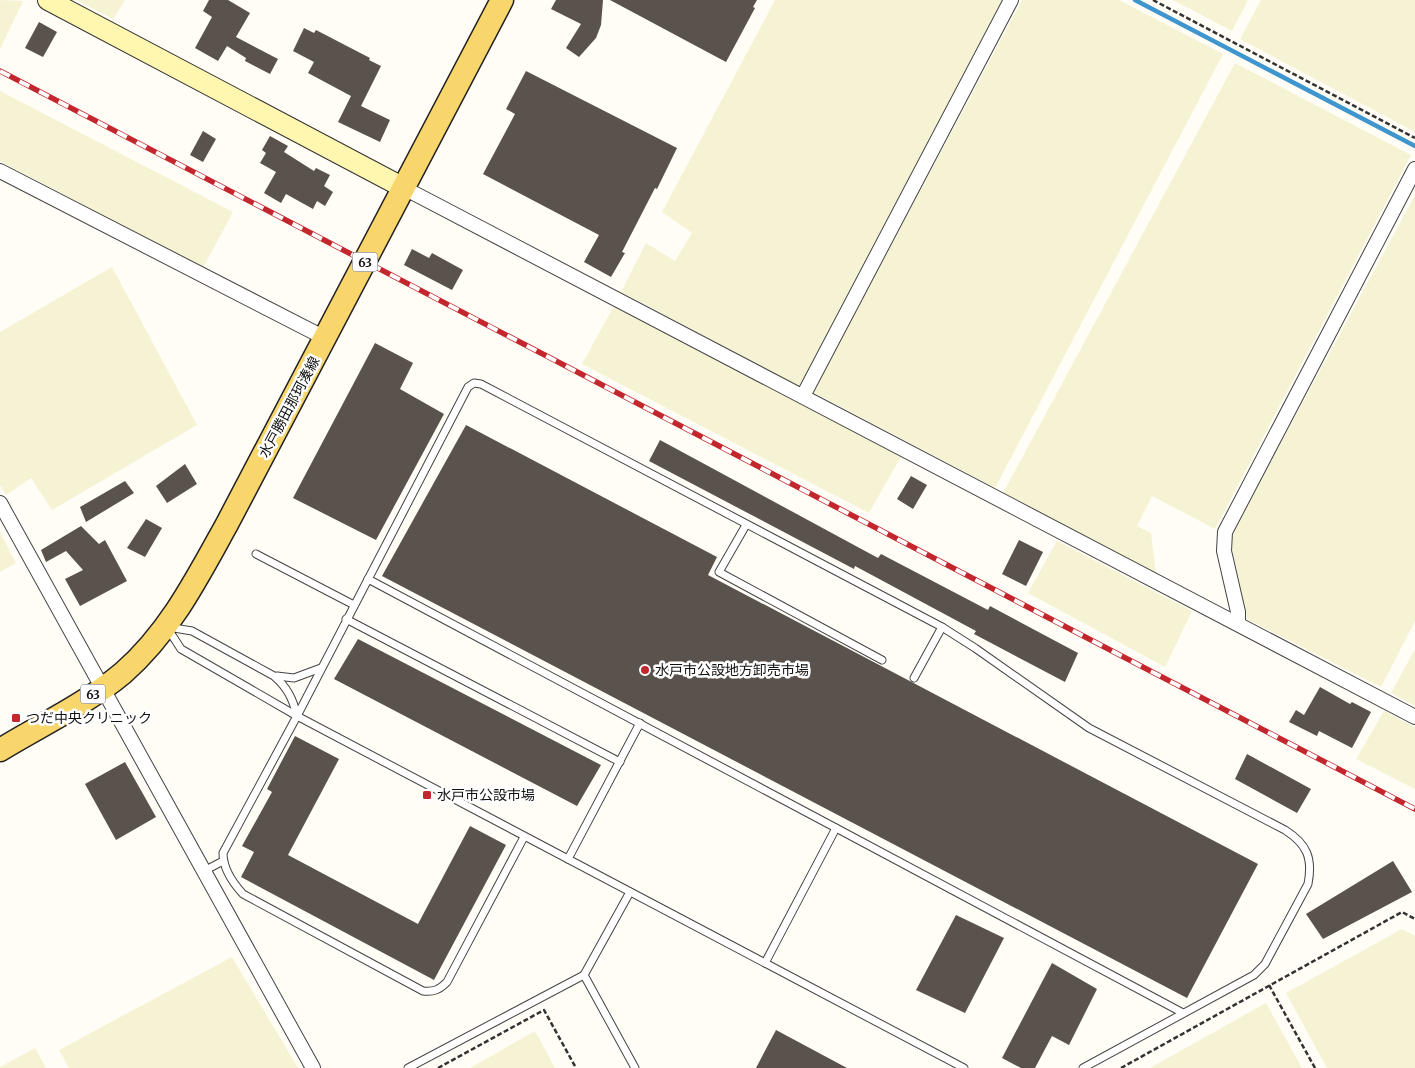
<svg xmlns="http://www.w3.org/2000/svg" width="1415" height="1068" font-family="Merriweather,'Noto Sans JP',serif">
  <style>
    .farmland { fill: #f6f3d4 }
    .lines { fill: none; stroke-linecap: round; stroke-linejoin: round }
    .stream { stroke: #3f96cf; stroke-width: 4.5 }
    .building { fill: #5a524d }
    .lane-casing { stroke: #444; stroke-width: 9 }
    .street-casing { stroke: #444; stroke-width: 16 }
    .secondary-casing { stroke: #333; stroke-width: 22 }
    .primary-casing { stroke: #222; stroke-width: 25 }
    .path { stroke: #333; stroke-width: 2.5; stroke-dasharray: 5 2.5; stroke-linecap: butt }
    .lane { stroke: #fff; stroke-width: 7 }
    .street { stroke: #fff; stroke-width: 14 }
    .secondary { stroke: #fff6b0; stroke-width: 20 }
    .primary { stroke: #f9d66b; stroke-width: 22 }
    .rail-casing { stroke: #c4262e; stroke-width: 5.5 }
    .rail { stroke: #fff; stroke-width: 4; stroke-dasharray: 11; stroke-linecap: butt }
    .poi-dot { fill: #c4262e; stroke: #fff; stroke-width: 2 }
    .labels { text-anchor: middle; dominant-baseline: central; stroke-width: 5; stroke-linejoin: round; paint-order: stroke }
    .shield { fill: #fff; stroke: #585858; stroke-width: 1 }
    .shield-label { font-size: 12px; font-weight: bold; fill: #111 }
    .street-label { font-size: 14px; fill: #111; stroke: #fff }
    .poi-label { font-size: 14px; fill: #111; stroke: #fff; text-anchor: start }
  </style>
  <rect width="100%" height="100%" fill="#fffdf5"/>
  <g class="farmland">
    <path d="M0,0L23,1L0,49Z"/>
    <path d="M76,0H125L113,19Z"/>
    <path d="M775,0H1002L799,386L621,292L646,243L675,261L692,233L662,212Z"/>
    <path d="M1022,0H1119L1223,54L995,488L813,392Z"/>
    <path d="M1173,0H1248L1232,31Z"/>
    <path d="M1261,0H1415V132L1240,39Z"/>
    <path d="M1235,63L1411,155L1215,529L1152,496L1137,526L1151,533L1156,574L1003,493Z"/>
    <path d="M0,91L233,212L203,268L0,161Z"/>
    <path d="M1415,195V621L1381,687L1247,619L1231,543L1235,528Z"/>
    <path d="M112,267L197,425L52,510L31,478L6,495L0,485V332Z"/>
    <path d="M615,304L901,457L869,513L582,364Z"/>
    <path d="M0,532L16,563L0,572Z"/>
    <path d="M1057,541L1192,611L1165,667L1028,593Z"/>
    <path d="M1415,649V706L1391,693Z"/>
    <path d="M1384,711L1415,727V789L1356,759Z"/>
    <path d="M1402,929L1415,936V1068H1327L1286,993Z"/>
    <path d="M232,957L298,1068H69L59,1050Z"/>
    <path d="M1266,1003L1302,1068H1150Z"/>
    <path d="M535,1031L555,1068H470Z"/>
    <path d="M35,1048L46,1068H0V1067Z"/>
  </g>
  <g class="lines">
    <path class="stream" d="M1135,0L1415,146"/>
  </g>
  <g class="building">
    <path d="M209,0H228L250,13L236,37L278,59L270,74L245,61L246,58L227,46L218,61L195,48L212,17L203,11Z"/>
    <path d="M556,0H603L601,25L596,38L579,57L566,48L581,24L551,9Z"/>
    <path d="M610,0H757L753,7L755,8L726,62Z"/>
    <path d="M39,22L57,32L43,57L25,48Z"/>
    <path d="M304,28L314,33L316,30L370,58L369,60L381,66L361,106L390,120L380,142L338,122L351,96L308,73L314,62L293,51Z"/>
    <path d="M526,71L677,148L657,189L655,188L622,252L625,253L611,277L584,262L599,235L483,174L515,114L506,109Z"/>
    <path d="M203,131L216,139L203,162L190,155Z"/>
    <path d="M270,136L288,146L284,152L314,171L316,168L330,175L324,186L333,192L325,206L317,201L313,209L286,194L281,203L264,193L276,172L260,163L266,153L262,150Z"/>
    <path d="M412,249L429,258L432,253L463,270L452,290L404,265Z"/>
    <path d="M375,343L413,363L400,389L444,414L376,540L293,498Z"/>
    <path d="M466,425L717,557L708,575L1258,864L1187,998L382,576Z"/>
    <path d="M660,440L878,558L881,554L988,610L990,606L1078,653L1065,682L974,634L976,631L855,566L854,569L649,461Z"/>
    <path d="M185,464L197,484L167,503L156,486Z"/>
    <path d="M911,476L927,485L913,509L897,499Z"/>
    <path d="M125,481L134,493L86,522L80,507Z"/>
    <path d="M146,519L162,528L145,557L127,548Z"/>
    <path d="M81,526L99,544L105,540L127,581L80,606L65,579L83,570L66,551L46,562L41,550Z"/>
    <path d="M1019,540L1043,552L1026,586L1002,574Z"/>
    <path d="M358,639L601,765L577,806L334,679Z"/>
    <path d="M1320,687L1350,704L1352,702L1371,712L1352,748L1319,731L1317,736L1289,722L1296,710L1304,715Z"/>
    <path d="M295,736L339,759L288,855L418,924L470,826L506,845L434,980L241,877L254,852L242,846L272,792L267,789Z"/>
    <path d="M1247,754L1311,789L1297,813L1235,779Z"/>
    <path d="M125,762L156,817L116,840L85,784Z"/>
    <path d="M1393,861L1412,892L1323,939L1306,914Z"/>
    <path d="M956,915L1004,938L965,1013L916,990Z"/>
    <path d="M1052,963L1097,989L1069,1045L1052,1036L1035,1068H1021L1002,1058Z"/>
    <path d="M776,1030L847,1068H756Z"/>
  </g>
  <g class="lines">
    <defs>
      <g id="lane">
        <path d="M746,525L719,572L882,660"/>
        <path d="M256,554L354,605"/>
        <path d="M368,579L836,828L765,963"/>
        <path d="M346,619L620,762"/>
        <path d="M168,627L192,631L274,676C287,687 293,699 297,716"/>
        <path d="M168,629L181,649L297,716L964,1068"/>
        <path d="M277,676L294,678L321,668"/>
        <path d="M914,678L942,627"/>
        <path d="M836,828L1183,1013"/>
        <path d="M524,837L447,982C439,990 434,992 423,991L243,894C232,882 223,869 223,853L297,716L468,387L474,383L481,384L942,627L975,648L1089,728L1285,830C1307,844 1313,858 1308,884L1265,964L1254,975L1083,1068"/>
        <path d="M568,859L640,723"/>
        <path d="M204,871L223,861"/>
        <path d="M630,892L584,975L635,1068"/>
        <path d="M408,1068L584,975"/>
      </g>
      <g id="street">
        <path d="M0,171L325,338"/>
        <path d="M404,188L1415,717"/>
        <path d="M803,396L1011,0"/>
        <path d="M0,503L313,1068"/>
        <path d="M1238,623V612L1224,551L1225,532L1415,169"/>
      </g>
      <path id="secondary" d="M48,0L404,188"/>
      <path id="primary" d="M0,750C41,725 86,704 123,673C170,632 197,578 227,524L502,0"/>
    </defs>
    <use href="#lane" class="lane-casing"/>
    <use href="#street" class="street-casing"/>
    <use href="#secondary" class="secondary-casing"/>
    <use href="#primary" class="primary-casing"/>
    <g class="path">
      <path d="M1153,0L1415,138"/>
      <path d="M1269,985L1315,1068"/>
      <path d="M438,1068L544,1010L576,1068"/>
      <path d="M1121,1068L1402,912L1415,919"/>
    </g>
    <use href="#lane" class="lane"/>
    <use href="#street" class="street"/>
    <use href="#secondary" class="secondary"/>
    <use href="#primary" class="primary"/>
    <defs>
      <path id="rail" d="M0,71L1415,809"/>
    </defs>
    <use href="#rail" class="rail-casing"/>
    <use href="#rail" class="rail"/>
  </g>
  <g class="poi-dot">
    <circle cx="645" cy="670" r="5"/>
    <rect x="11" y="713" width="10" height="10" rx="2.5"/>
    <rect x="422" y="790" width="10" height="10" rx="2.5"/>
  </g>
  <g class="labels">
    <g class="shield">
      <rect x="352.5" y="252.5" width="25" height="19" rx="4"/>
      <rect x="80.5" y="684.5" width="25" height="19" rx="4"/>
    </g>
    <g class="shield-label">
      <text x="365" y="262">63</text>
      <text x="93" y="694">63</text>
    </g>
    <g class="street-label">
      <text transform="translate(289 407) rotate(-62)">水戸勝田那珂湊線</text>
    </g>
    <g class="poi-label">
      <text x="655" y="670">水戸市公設地方卸売市場</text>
      <text x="26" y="718">つだ中央クリニック</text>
      <text x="437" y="795">水戸市公設市場</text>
    </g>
  </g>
</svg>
